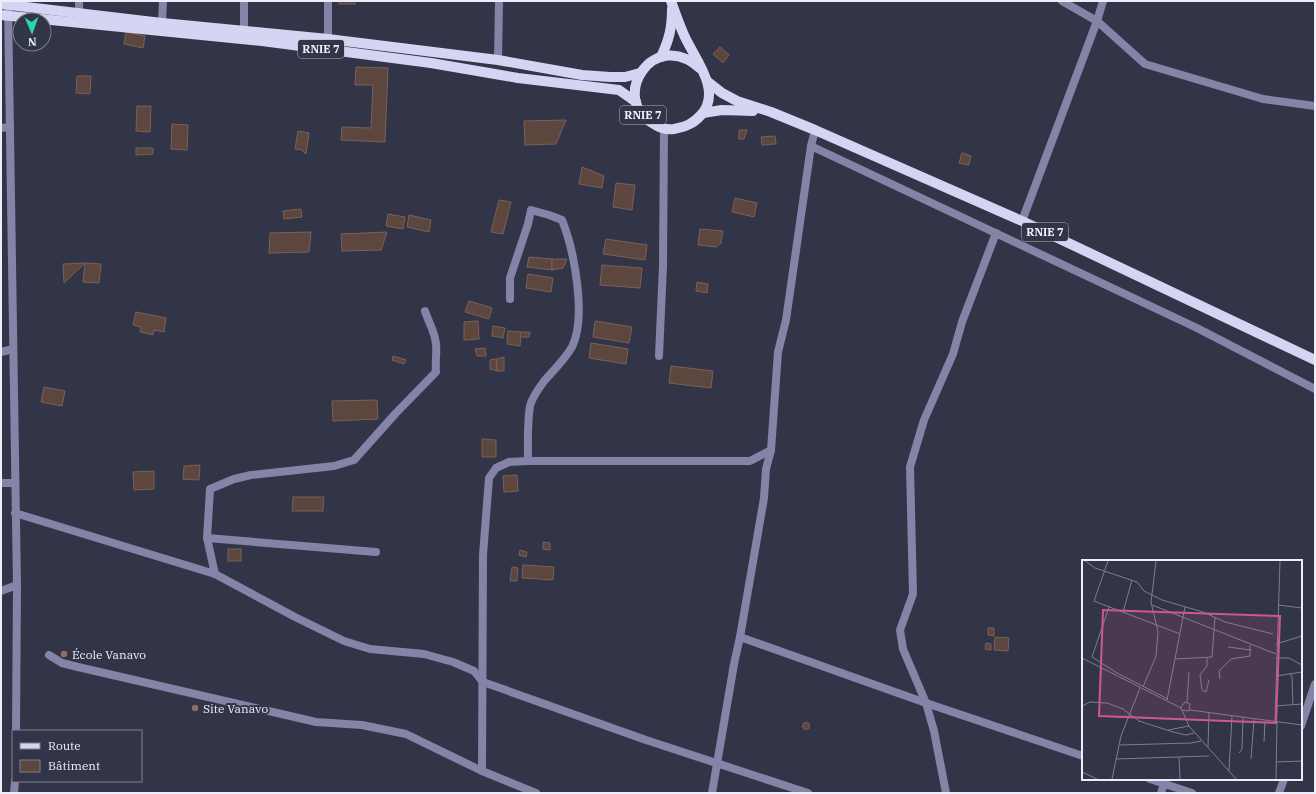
<svg xmlns="http://www.w3.org/2000/svg" width="1316" height="794" font-family="'IBM Plex Serif',serif">
  <style>
    .building { fill: #5d463e; stroke: #796159 }
    .lines { fill: none; stroke-linecap: round; stroke-linejoin: round }
    .minor { stroke: #8483a8; stroke-width: 8 }
    .primary { stroke: #d5d4f3; stroke-width: 10 }
    .education-dot { fill: #8d6e63; stroke: #323548; stroke-width: 1.5 }
    .labels { text-anchor: middle; dominant-baseline: central; stroke-width: 4; stroke-linejoin: round; paint-order: stroke }
    .shield { fill: #323548; stroke: #b4b6c5; stroke-width: 1 }
    .shield-label { font-size: 11px; font-weight: bold; fill: #eceefb }
    .poi-label { font-size: 12px; fill: #eceefb; stroke: #323548; text-anchor: start }
    .inset-road { fill: none; stroke: #7c7f90; stroke-width: 1 }
    .view { fill: #cf588b; fill-opacity: 0.15; stroke: #cf588b; stroke-width: 2 }
    .inset-edge { fill: none; stroke: #eceefb; stroke-width: 2 }
  </style>
  <rect width="100%" height="100%" fill="#323548"/>
  <g class="building">
    <rect x="339" y="1" width="16" height="3"/>
    <path d="M126,32L145,36L143,48L124,44Z"/>
    <path d="M720,47L729,55L723,63L713,54Z"/>
    <path d="M356,67L388,68L385,142L341,140L342,127L371,128L373,85H355Z"/>
    <path d="M77,76H91L90,94L76,93Z"/>
    <path d="M137,106H151L150,132L136,131Z"/>
    <path d="M566,120L556,144L525,145L524,121Z"/>
    <path d="M172,124L188,125L187,150L171,149Z"/>
    <path d="M739,130H747L744,139H739Z"/>
    <path d="M298,131L309,133L306,154L302,150L295,149Z"/>
    <path d="M775,136L776,144L762,145L761,137Z"/>
    <path d="M136,148H153V154L136,155Z"/>
    <path d="M962,153L971,156L969,165L959,163Z"/>
    <path d="M582,167L604,176L602,188L579,184Z"/>
    <path d="M616,183L635,185L632,210L613,207Z"/>
    <path d="M735,198L757,203L754,217L732,212Z"/>
    <path d="M499,200L511,202L503,234L491,232Z"/>
    <path d="M301,209L302,217L284,219L283,211Z"/>
    <path d="M388,214L405,217L403,229L386,226Z"/>
    <path d="M409,215L431,220L429,232L407,227Z"/>
    <path d="M700,229L723,231L721,243L716,247L698,245Z"/>
    <path d="M311,232L309,252L269,253L270,233Z"/>
    <path d="M387,232L381,250L342,251L341,234Z"/>
    <path d="M606,239L647,245L645,260L603,254Z"/>
    <path d="M529,257L552,259V270L527,267Z"/>
    <path d="M552,259H567L563,268L552,270Z"/>
    <path d="M85,263L101,264L99,283L83,282Z"/>
    <path d="M85,263L64,283L63,264Z"/>
    <path d="M602,265L642,268L640,288L600,285Z"/>
    <path d="M528,274L553,278L551,292L526,288Z"/>
    <path d="M697,282L708,284L707,293L696,291Z"/>
    <path d="M469,301L492,308L489,319L465,312Z"/>
    <path d="M136,312L166,318L164,332L154,330L153,335L140,332L141,327L133,325Z"/>
    <path d="M478,321L479,339L464,340V322Z"/>
    <path d="M595,321L632,327L629,343L593,337Z"/>
    <path d="M493,326L505,328L503,338L492,336Z"/>
    <path d="M508,331L521,332L520,346L507,344Z"/>
    <path d="M521,332H530L529,337H520Z"/>
    <path d="M591,343L628,349L626,364L589,358Z"/>
    <path d="M485,348L486,356H477L475,349Z"/>
    <path d="M393,356L406,360L404,364L392,360Z"/>
    <path d="M504,357V371H497L496,359Z"/>
    <path d="M496,359L497,371L490,369V360Z"/>
    <path d="M671,366L713,371L711,388L669,383Z"/>
    <path d="M44,387L65,391L62,406L41,402Z"/>
    <path d="M377,400L378,419L333,421L332,401Z"/>
    <path d="M482,439L496,440V457H482Z"/>
    <path d="M200,465L199,480L183,479L184,466Z"/>
    <path d="M154,471V489L134,490L133,472Z"/>
    <path d="M517,475L518,491L504,492L503,476Z"/>
    <path d="M293,497H324L323,511H292Z"/>
    <path d="M543,542L550,543V550L543,549Z"/>
    <rect x="228" y="549" width="13" height="12"/>
    <path d="M520,550L527,552L526,557L519,555Z"/>
    <path d="M523,565L554,567L553,580L522,578Z"/>
    <path d="M512,567L518,568L517,581H510Z"/>
    <path d="M988,628H994V636L988,635Z"/>
    <path d="M995,637L1009,638L1008,651L994,650Z"/>
    <path d="M986,643L991,644V650L985,649Z"/>
    <circle cx="806" cy="726" r="3.5"/>
  </g>
  <g class="lines">
    <g class="minor">
      <path d="M1062,1L1097,21L1145,64L1263,99L1315,106"/>
      <path d="M8,4L17,585L16,731"/>
      <path d="M79,12V1"/>
      <path d="M162,23L163,1"/>
      <path d="M244,31V1"/>
      <path d="M328,39V1"/>
      <path d="M498,60L499,1"/>
      <path d="M1,128L10,127"/>
      <path d="M811,146L1197,328L1315,389"/>
      <path d="M1022,221L1097,21L1103,1"/>
      <path d="M510,299V278L528,224L531,210L549,215L562,220C574,250 587,317 572,347C565,359 554,370 545,380C539,388 532,397 530,406C527,424 528,443 528,461"/>
      <path d="M1,352L13,349"/>
      <path d="M659,356L663,266L664,128"/>
      <path d="M1,483H15"/>
      <path d="M15,513L215,574L295,617L344,641L370,649L424,654L453,662L474,671L483,682L646,740L808,793"/>
      <path d="M207,538L376,552"/>
      <path d="M215,574L207,538L210,489L234,479L251,475L334,466L354,460L396,413L436,372C435,362 437,353 436,344C435,332 428,321 425,311"/>
      <path d="M1,591L17,585"/>
      <path d="M740,637L926,703L1083,756"/>
      <path d="M49,655L62,663L78,667L316,722L362,725L406,734L482,771L536,793"/>
      <path d="M1301,726L1315,684"/>
      <path d="M482,771L483,555L489,478L496,468L509,462L528,461H750L771,450"/>
      <path d="M1150,779L1192,793"/>
      <path d="M14,793L15,781"/>
      <path d="M712,793L734,664L740,637L764,498L766,469L771,450L778,352L786,320L811,146L815,130"/>
      <path d="M946,793L934,731L926,703L903,649L900,630L913,594L910,467L924,420L953,354L962,322L996,233"/>
      <path d="M1161,793L1164,784"/>
      <path d="M1279,793L1284,779"/>
    </g>
    <g class="primary">
      <path d="M671,1C675,12 679,24 684,35C694,58 723,91 701,115C693,124 685,127 674,129C667,130 660,128 654,124C608,100 653,25 701,69"/>
      <path d="M1,4L162,23L328,39L498,60L582,75L610,77H625L640,73"/>
      <path d="M1,15L262,41L431,63L518,78L619,90L636,102"/>
      <path d="M661,57C669,40 672,28 672,9"/>
      <path d="M708,82L722,93L737,101L771,112L815,130L1022,221L1315,360"/>
      <path d="M703,113L722,110L753,111"/>
    </g>
  </g>
  <g class="education-dot">
    <circle cx="64" cy="654" r="4"/>
    <circle cx="195" cy="708" r="4"/>
  </g>
  <g class="labels">
    <g class="shield">
      <rect x="298" y="40" width="46" height="18" rx="3"/>
      <rect x="620" y="106" width="46" height="18" rx="3"/>
      <rect x="1022" y="223" width="46" height="18" rx="3"/>
    </g>
    <g class="shield-label">
      <text x="321" y="49">RNIE 7</text>
      <text x="643" y="115">RNIE 7</text>
      <text x="1045" y="232">RNIE 7</text>
    </g>
    <g class="poi-label">
      <text x="72" y="654">École Vanavo</text>
      <text x="203" y="708">Site Vanavo</text>
    </g>
  </g>
  <g transform="translate(1082 560)">
    <rect width="220" height="220" fill="#323548"/>
    <path class="inset-road" d="M3,1L13,8L55,22L62,31L80,40L121,52L143,62L191,74M26,1L12,41L98,74M70,45L194,94M196,45L220,48M27,47L10,97L35,113L86,139M41,52L50,20M194,84L220,76M146,87L169,90M0,98L99,148M125,98V106L118,115L120,130L124,132L127,120M194,98H207L220,105M93,99L130,97L133,57M208,113L210,117L211,144M194,116L220,112M138,119L137,111L149,99L168,96V85M61,127L74,96L76,72L69,42L74,1M85,140L103,47M105,142L107,112M0,146L8,142L25,143L41,149L57,161L91,172L104,175L112,173M193,146L220,144M100,150L107,151L108,144L103,142L99,147V148L107,166L154,219M108,150L220,165M193,161L198,1M86,170L107,166M182,182L183,161M38,185L109,183L119,181M126,187L127,152M157,193L160,189L161,157M97,197L98,219M34,199L127,196M169,199L172,159M194,202L220,201M147,211L150,156M0,212L15,219M30,219L39,176L58,128M194,219L195,162"/>
    <path class="view" d="M21,50L198,56L194,163L17,156Z"/>
    <rect width="220" height="220" class="inset-edge"/>
  </g>
  <rect width="1316" height="794" fill="none" stroke="#eceefb" stroke-width="4"/>
  <rect x="12" y="730" width="130" height="52" fill="#323548" stroke="#7c7f90"/>
  <rect x="20" y="743" width="20" height="6" fill="#d5d4f3" stroke="#7c7f90"/>
  <text x="48" y="750" font-size="12" fill="#eceefb">Route</text>
  <rect x="20" y="760" width="20" height="12" fill="#5d463e" stroke="#7c7f90"/>
  <text x="48" y="770" font-size="12" fill="#eceefb">Bâtiment</text>
  <g transform="translate(32 32) rotate(178)"><circle r="19" fill="#323548" stroke="#7c7f90"/>
  <path d="M0-3L7 15L0 10L-7 15Z" fill="#28d5ad"/>
  <text y="-6" font-size="11" font-weight="bold" text-anchor="middle" fill="#eceefb">N</text>
  </g>
</svg>
